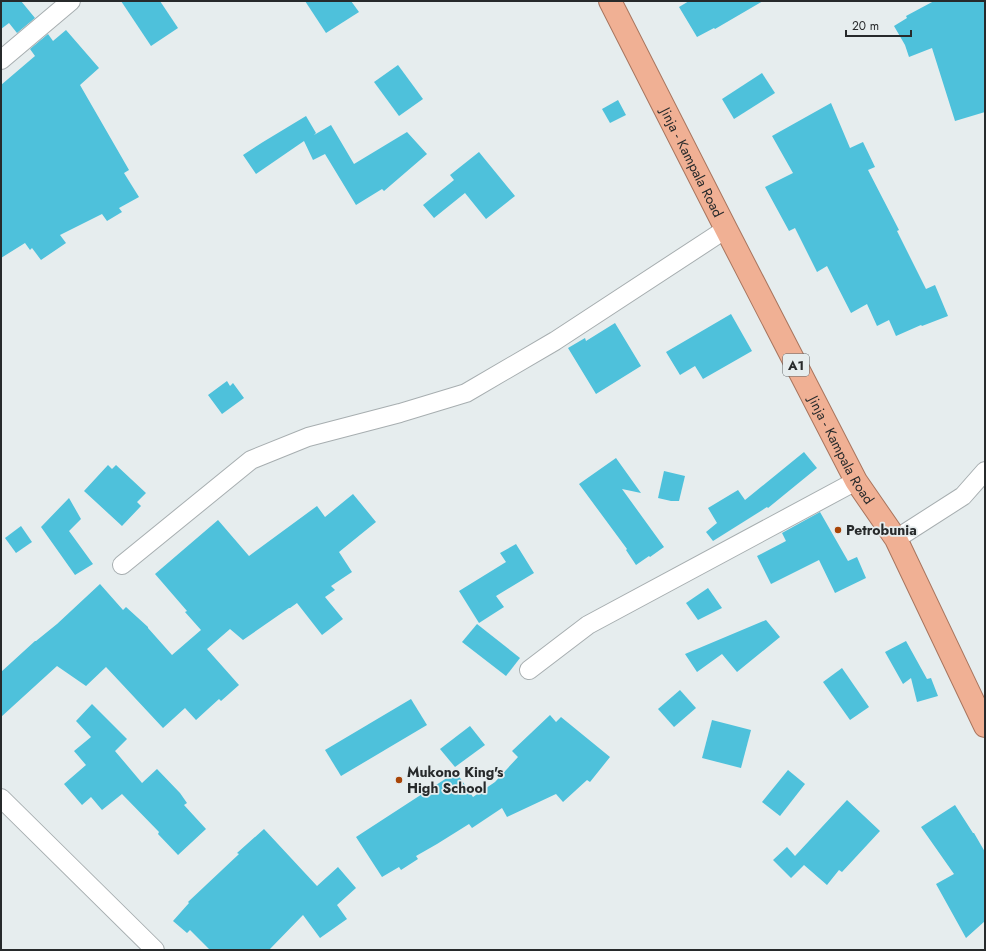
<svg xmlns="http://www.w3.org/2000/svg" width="986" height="951" font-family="Jost,sans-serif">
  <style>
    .building { fill: #4ec1db }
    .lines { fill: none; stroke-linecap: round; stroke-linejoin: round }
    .minor-casing { stroke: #a7aeb0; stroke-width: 20 }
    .trunk-casing { stroke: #a8755e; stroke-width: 24 }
    .minor { stroke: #fff; stroke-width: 18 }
    .trunk { stroke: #f0b094; stroke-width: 22 }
    .poi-dot { fill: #a84507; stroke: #e6edee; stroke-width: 1.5 }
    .labels { text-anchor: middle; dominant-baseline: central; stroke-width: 3.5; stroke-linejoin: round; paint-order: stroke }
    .shield { fill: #e6edee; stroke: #606466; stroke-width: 1 }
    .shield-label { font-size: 13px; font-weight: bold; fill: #272a2b }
    .street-label { font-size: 14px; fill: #272a2b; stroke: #e6edee }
    .poi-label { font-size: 14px; font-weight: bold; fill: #272a2b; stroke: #e6edee; text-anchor: start }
  </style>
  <rect width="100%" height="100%" fill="#e6edee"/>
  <g class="building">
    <path d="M1,1H21L35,18L17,33L9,23L1,29Z"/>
    <path d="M121,1H160L178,28L151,46Z"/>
    <path d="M305,1H351L359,12L326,33Z"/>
    <path d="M689,1H763L715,29L714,28L697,37L679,7Z"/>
    <path d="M934,1H985V112L955,121L932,48L909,57L905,45L894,26L907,18L906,16Z"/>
    <path d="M66,30L99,68L80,85L129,170L124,173L139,197L119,208L122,212L107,221L102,214L60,235L66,243L41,260L32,248L30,250L25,243L1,258V85L35,56L30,49L48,34L53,41Z"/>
    <path d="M398,65L423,99L399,116L374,82Z"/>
    <path d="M762,73L775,93L734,119L722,99Z"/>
    <path d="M618,100L626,115L610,123L602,109Z"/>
    <path d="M831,103L850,148L863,142L875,167L868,170L899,230L897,231L926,289L935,285L948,316L922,326L921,325L896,336L889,320L877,326L867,304L851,313L827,266L817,272L795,228L789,231L765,187L793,173L772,136Z"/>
    <path d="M306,116L316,133L314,135L331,125L354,164L407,132L427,154L384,191L382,189L356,205L325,154L313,160L304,141L256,174L243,155L263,142Z"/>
    <path d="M479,152L515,196L486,219L465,193L434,218L423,205L454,180L450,175Z"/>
    <path d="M731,314L752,351L703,379L695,366L680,375L666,352Z"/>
    <path d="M615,323L641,366L596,394L568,348L585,338L586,341Z"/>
    <path d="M227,381L230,386L233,383L244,398L222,414L208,395Z"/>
    <path d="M804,452L817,468L768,508L767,507L713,541L706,532L717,523L708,508L738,490L745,500Z"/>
    <path d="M616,458L641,493L622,489L664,547L650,557L649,556L636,565L626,550L627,549L579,484Z"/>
    <path d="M108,465L112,469L116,465L146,493L137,502L141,506L122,526L84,491Z"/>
    <path d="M664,471L685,476L679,501H671L658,498Z"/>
    <path d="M353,494L376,522L339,552L352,572L331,586L335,590L325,597L343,619L322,635L297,603L290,608H289L243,640L230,629L207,649L239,685L221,701L219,699L196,720L185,708L163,728L106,667L86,686L57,666L1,717V672L35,641H36L57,624L100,584L123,610L126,607L148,627V628L172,655L201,630L185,612L187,611L155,574L218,520L249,556L317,506L325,517Z"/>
    <path d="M69,498L81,519L69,531L93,564L75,575L41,527Z"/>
    <path d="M820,512L848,561L857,557L866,578L835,593L819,560L771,584L757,556L786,541L782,533Z"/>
    <path d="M21,526L32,542L16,553L5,538Z"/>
    <path d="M516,544L534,573L496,596L504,607L479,623L459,591L506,562L500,553Z"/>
    <path d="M708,588L722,608L698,620L686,603Z"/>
    <path d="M766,620L780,637L737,672L722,654L697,672L685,654Z"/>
    <path d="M477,624L520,658L506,676L462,642Z"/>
    <path d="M906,641L927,679L931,678L938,696L917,702L911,678L903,684L885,652Z"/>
    <path d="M842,668L869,707L850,720L823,682Z"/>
    <path d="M680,690L696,708L674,727L658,709Z"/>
    <path d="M411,699L427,725L341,776L325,750Z"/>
    <path d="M92,704L127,739L115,751L142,783L157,769L180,793L187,803L184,805L206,829L178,855L158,834L159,832L122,794L102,810L91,797L82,805L64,784L86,765L74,751L91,737L76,721Z"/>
    <path d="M550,715L556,722L561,717L610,757L590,782L587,780L563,802L556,794L507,817L502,808L472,828L469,824L437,844L416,856L418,859L401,870L399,867L382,877L356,837L456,772L473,797L495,782L518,757L512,751Z"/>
    <path d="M712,720L751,730L741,768L702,758Z"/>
    <path d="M470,726L485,745L455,767L440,749Z"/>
    <path d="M788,770L805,784L780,816L762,802Z"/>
    <path d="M847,800L880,831L842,872L839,870L827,885L804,865L791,878L773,860L787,847L795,856Z"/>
    <path d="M955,805L973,833H974L985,852V921L966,938L936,884L954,874L921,827Z"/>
    <path d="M264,829L317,886L338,867L356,888L337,905L347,919L320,938L303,915L269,950H210L190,930L187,933L173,921L189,903L188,902L239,854L237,853Z"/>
  </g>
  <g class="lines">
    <defs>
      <g id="minor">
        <path d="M1,60L71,1"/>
        <path d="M896,539L963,496L985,471"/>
        <path d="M122,565L251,460L308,437L400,413L466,393L555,341L726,229"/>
        <path d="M529,670L588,625L856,481"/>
        <path d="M1,798L155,950"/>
      </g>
      <g id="trunk">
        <path id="s1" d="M610,1L726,229L856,481L896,539L985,726"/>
      </g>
    </defs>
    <use href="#minor" class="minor-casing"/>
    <use href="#trunk" class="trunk-casing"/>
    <use href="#minor" class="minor"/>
    <use href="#trunk" class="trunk"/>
  </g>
  <g class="poi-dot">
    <circle cx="838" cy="530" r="4"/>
    <circle cx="399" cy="780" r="4"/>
  </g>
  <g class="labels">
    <rect class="shield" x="783" y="354" width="26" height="22" rx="3"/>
    <g class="shield-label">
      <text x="796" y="365">A1</text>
    </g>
    <g class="street-label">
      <text stroke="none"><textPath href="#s1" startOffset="181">Jinja - Kampala Road</textPath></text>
      <text stroke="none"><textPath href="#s1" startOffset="505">Jinja - Kampala Road</textPath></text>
    </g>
    <g class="poi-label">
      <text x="846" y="530">Petrobunia</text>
      <text x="407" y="772">Mukono King's<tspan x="407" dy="16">High School</tspan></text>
    </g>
  </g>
  <rect width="986" height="951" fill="none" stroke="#272a2b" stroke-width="4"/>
  <path d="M846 30v6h65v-6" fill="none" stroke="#272a2b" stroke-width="2"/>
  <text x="852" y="30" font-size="12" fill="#272a2b" stroke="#e6edee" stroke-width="3" paint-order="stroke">20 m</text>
</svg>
